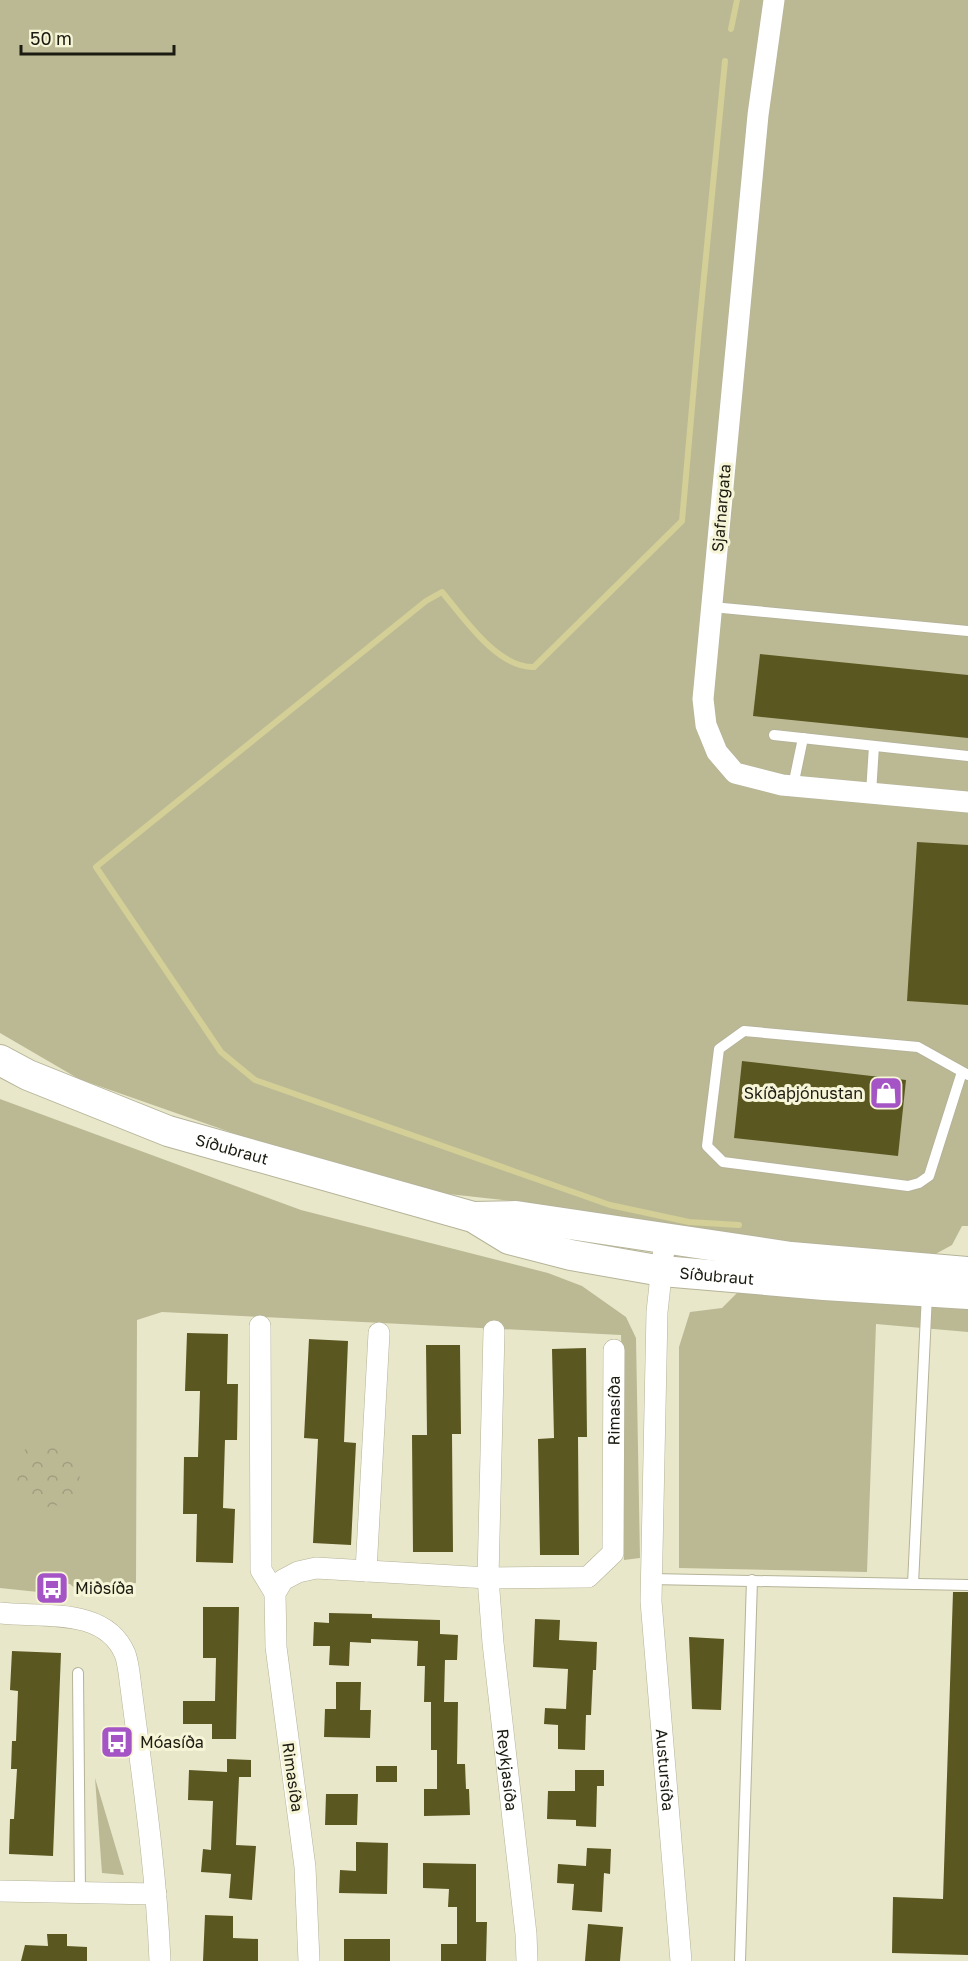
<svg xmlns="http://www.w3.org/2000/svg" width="968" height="1961" font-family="'Golos Text',sans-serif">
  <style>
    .grass { fill: #bbb994 }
    .park { fill: url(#park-crowns) }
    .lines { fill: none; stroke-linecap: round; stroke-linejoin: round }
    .stream { stroke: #d3cf96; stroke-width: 6 }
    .building { fill: #5b5721 }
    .lane-casing { stroke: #b5b398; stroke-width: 12 }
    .street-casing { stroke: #b5b398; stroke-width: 22 }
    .secondary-casing { stroke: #b5b398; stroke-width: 32 }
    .lane { stroke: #fff; stroke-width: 10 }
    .street { stroke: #fff; stroke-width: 21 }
    .secondary { stroke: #fff; stroke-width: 30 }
    .labels { text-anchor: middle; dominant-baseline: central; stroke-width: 6; stroke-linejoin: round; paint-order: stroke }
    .street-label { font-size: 16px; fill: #1c1b11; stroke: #f6f5d7 }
    .poi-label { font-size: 16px; fill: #1c1b11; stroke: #f6f5d7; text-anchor: start }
  </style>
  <defs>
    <pattern id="park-crowns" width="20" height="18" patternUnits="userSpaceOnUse" patternTransform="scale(1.5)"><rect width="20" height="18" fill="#bbb994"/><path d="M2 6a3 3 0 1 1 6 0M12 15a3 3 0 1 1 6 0" fill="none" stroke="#a09e7f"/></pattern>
  </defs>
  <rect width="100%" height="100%" fill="#e8e7ca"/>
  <g class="grass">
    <path d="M0,0H968V1226H962L952,1245L930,1257L770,1242L532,1203L430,1192L247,1138L79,1079L0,1033Z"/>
    <path d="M0,1099L301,1210L548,1273L582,1286L626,1317L636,1338L640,1558L624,1560L621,1335L162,1312L137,1320L136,1583L97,1587L80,1593L70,1584L44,1582L38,1592L0,1588Z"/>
    <path d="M745,1285L968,1299V1332L876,1324L867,1572L679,1568V1347L690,1312L722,1308Z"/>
    <path d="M95,1778L124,1875L102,1873Z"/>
  </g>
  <circle class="park" cx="47" cy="1474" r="33"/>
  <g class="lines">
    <g class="stream">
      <path d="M731,29L737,0"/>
      <path d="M725,61L699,328L682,521L534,667C497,668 464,618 442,592L426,601L96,867L221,1052L255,1080L610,1205L689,1222L739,1225"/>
    </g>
  </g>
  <g class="building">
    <path d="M760,654L968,675V738L753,716Z"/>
    <path d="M917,842L968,845V1005L907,1001Z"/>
    <path d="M742,1061L906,1080L898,1156L734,1138Z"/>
    <path d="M187,1333L228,1334L227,1384H238L237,1440H225L223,1508L235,1509L233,1563L196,1562L197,1514H183L184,1457H198L200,1391H185Z"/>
    <path d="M309,1339L348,1341L344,1442L356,1443L351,1545L313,1543L318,1439L304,1438Z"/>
    <path d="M426,1345H460L461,1434H452L453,1552H413L412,1435H427Z"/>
    <path d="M586,1348L587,1437H578L579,1555H540L538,1439L554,1438L552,1349Z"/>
    <path d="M953,1592H968V1955L892,1953L893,1897L943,1899Z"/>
    <path d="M203,1607H239L236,1739H212V1724H183V1701H215L216,1658H203Z"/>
    <path d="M329,1613L372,1614V1618L440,1620V1634L458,1635L457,1660H445L444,1702H424L425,1666H417L418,1641L371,1639V1643L350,1642L349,1666L329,1665L330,1646H313L314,1622L329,1623Z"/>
    <path d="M535,1619L560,1620L559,1640L597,1642L596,1670H593L591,1715H586L585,1750L558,1749V1725L544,1724L545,1708L566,1709L568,1669L533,1667Z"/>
    <path d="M689,1637L724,1639L721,1710L692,1709Z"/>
    <path d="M12,1651L61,1653L53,1856L9,1854L10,1819H14L17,1769H11L12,1741H16L18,1691L10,1690Z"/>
    <path d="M336,1682H361L360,1710H371L370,1738L324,1737L325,1709H336Z"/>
    <path d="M431,1702H458L457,1764H465L466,1789H469L470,1815L424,1816V1789H437V1750H431Z"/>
    <path d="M227,1759L251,1760V1777H239L236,1845L256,1846L252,1900L229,1898L231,1874L201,1872L203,1849L211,1850L213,1801L188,1800L189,1770L227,1772Z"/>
    <rect x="376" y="1766" width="21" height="16"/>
    <path d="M575,1770H604V1786H597L596,1827L576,1826V1820L547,1819L548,1791H575Z"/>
    <path d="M326,1794H358L357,1825H325Z"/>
    <path d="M356,1842L388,1843L387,1894L339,1893L340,1870L356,1871Z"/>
    <path d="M587,1848L611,1849L610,1874L604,1873L602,1912L572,1910L574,1884L557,1883L558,1864L586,1866Z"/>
    <path d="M423,1863L476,1864V1922H487L486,1961H441V1944H457V1907H448L449,1889L423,1888Z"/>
    <path d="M205,1915L233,1916V1938L258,1939V1961H203Z"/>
    <path d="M588,1924L623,1927L620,1961H585Z"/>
    <path d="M47,1934H67V1946L87,1947V1961H21L25,1945L48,1946Z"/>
    <rect x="344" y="1939" width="46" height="22"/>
  </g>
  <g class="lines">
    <defs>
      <g id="lane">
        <path d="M712,607L968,631"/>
        <path d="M774,735L968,756"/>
        <path d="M793,786L803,738"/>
        <path d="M871,793L874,746"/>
        <path d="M962,1072L929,1176L919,1183L908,1186L723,1162L707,1146L719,1049L744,1031L918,1047L968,1075"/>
        <path d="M651,1579L968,1585"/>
        <path d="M913,1584L927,1294"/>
        <path d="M78,1673L80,1893"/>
        <path d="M740,1961L752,1580"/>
      </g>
      <g id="street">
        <path d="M774,0L758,115L703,699L706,725L717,752L735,773L782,785L968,802"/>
        <path id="s1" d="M665,1239L657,1312L651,1601L681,1961"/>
        <path d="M260,1326L261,1570L275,1593"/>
        <path id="s2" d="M494,1331L488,1578L493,1643L526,1934L527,1961"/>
        <path d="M366,1571L379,1333"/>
        <path d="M0,1613C41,1618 105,1606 125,1654C127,1659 128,1666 129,1672C141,1768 156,1864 160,1961"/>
        <path d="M0,1891L156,1894"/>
        <path id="s3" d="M309,1961L305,1867L276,1647L275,1593L283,1580L298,1572L316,1568L488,1578L588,1577L613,1553L614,1350"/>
      </g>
      <g id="secondary">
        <path id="s4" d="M0,1060L28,1075L168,1131L473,1217L509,1239L571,1255L662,1271L824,1285L968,1294"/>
        <path d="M473,1217L516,1216L791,1257L968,1272"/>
      </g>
    </defs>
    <use href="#lane" class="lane-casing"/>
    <use href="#street" class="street-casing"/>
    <use href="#secondary" class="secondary-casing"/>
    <use href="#lane" class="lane"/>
    <use href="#street" class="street"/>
    <use href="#secondary" class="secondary"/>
  </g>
  <defs>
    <symbol id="shop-square" viewBox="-11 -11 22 22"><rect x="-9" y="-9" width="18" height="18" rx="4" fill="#a554c5" stroke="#f6f5d7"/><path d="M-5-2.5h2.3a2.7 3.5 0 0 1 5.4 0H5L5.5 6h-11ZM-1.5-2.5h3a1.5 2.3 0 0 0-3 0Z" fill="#fff"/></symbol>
    <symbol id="bus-square" viewBox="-11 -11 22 22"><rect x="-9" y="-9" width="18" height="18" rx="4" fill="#a554c5" stroke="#f6f5d7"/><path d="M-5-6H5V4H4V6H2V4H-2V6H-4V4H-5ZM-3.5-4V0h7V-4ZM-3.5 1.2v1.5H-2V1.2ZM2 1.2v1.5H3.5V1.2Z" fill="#fff"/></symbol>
  </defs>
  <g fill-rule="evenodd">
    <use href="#shop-square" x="867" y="1074" width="38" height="38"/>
    <use href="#bus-square" x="33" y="1569" width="38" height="38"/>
    <use href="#bus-square" x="98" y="1723" width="38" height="38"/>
  </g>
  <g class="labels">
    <g class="street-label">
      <text transform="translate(721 508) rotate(-85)">Sjafnargata</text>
      <text stroke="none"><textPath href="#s4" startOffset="249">Síðubraut</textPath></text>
      <text stroke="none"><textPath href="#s4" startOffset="753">Síðubraut</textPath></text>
      <text stroke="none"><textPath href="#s3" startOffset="870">Rimasíða</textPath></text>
      <text stroke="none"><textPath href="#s2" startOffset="440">Reykjasíða</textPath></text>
      <text stroke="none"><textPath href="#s1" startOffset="532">Austursíða</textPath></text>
      <text transform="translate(293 1777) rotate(82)">Rimasíða</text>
    </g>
    <g class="poi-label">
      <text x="863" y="1093" text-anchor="end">Skíðaþjónustan</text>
      <text x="75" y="1588">Miðsíða</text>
      <text x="140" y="1742">Móasíða</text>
    </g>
  </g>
  <path d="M21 45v9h153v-9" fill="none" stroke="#1c1b11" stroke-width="3"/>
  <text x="30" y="45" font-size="18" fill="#1c1b11" stroke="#f6f5d7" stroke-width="4.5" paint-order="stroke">50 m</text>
</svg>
